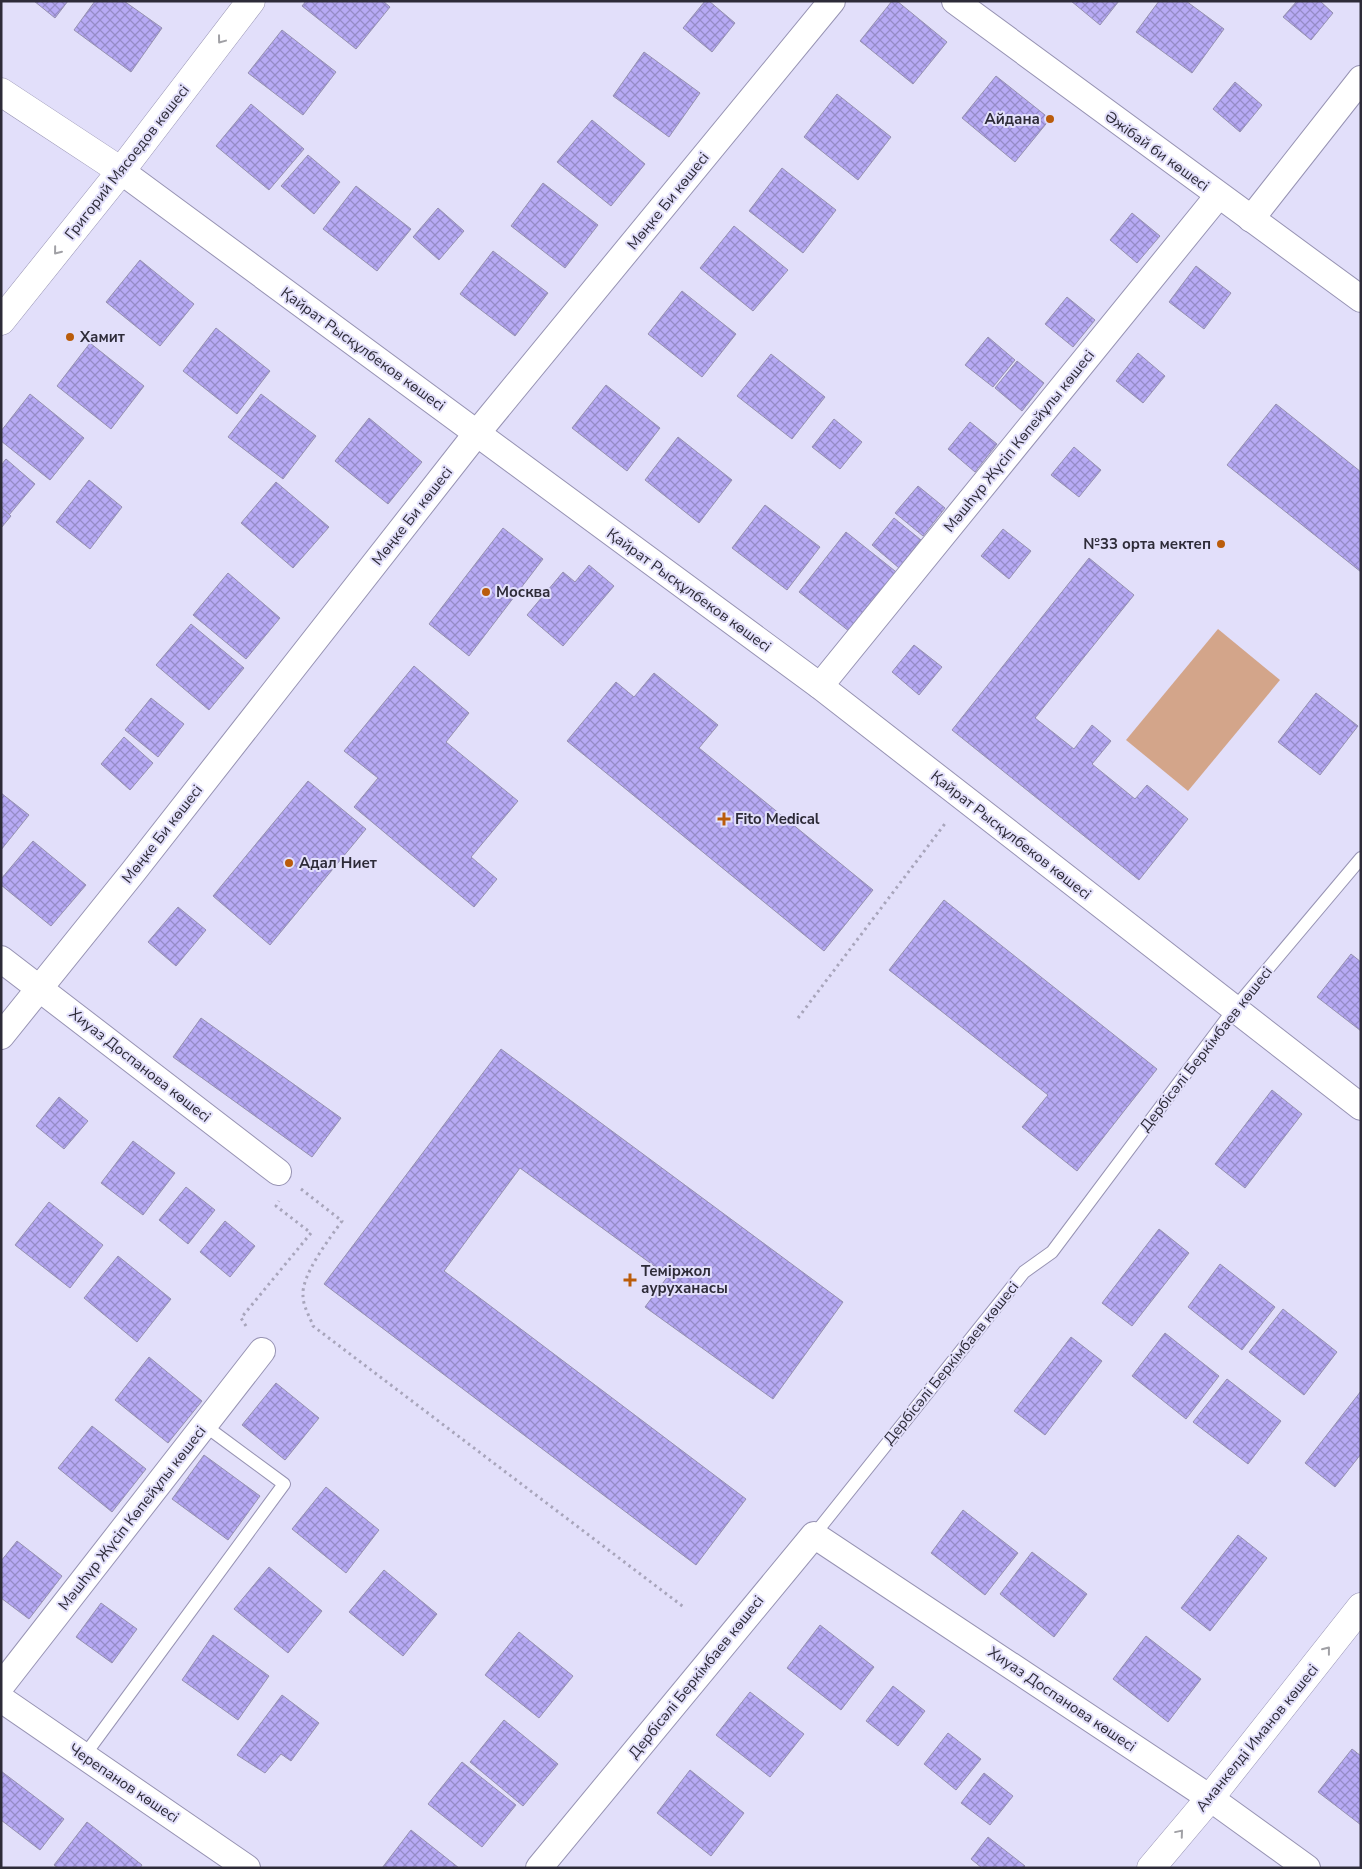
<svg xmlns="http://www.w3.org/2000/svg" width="1362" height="1869" font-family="'Nunito Sans',sans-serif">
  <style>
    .garden { fill: #d3a58a }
    .building { fill: url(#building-cross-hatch); stroke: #9691b1 }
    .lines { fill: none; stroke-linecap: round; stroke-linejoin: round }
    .lane-casing { stroke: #9793b3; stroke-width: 14 }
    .street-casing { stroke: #9793b3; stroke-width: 28 }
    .secondary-casing { stroke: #9793b3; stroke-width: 29 }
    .path { stroke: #a8a5bb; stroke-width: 3; stroke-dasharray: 2.5 4; stroke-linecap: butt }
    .lane { stroke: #fff; stroke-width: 12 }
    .street { stroke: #fff; stroke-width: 26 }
    .secondary { stroke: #fff; stroke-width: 28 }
    .oneway { stroke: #a0a0a5 }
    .poi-dot { fill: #ba5c0b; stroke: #e2dffa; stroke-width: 2 }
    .labels { text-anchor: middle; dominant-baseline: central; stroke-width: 4; stroke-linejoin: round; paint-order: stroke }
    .poi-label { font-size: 15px; font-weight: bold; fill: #2d2b38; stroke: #e2dffa; text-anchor: start }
    .street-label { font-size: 15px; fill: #2d2b38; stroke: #e2dffa }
  </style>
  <defs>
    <pattern id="building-cross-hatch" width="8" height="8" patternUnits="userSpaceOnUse" patternTransform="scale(1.25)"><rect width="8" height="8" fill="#b7aaf5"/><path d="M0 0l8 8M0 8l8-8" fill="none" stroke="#958bc7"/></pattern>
  </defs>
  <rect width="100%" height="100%" fill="#e2dffa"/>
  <path class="garden" d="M1218,629L1280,680L1188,791L1126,740Z"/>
  <g class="building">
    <path d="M34,1H68L55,18Z"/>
    <path d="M95,1H124L162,28L131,72L74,30Z"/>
    <path d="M306,1H383L390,7L356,49L302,6Z"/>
    <path d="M705,1H709L735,23L712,52L683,28Z"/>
    <path d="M892,1H897L947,42L913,84L860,41Z"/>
    <path d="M1071,1H1119L1100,25Z"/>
    <path d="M1159,1H1186L1224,29L1192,73L1136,32Z"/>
    <path d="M1297,1H1320L1333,13L1311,40L1283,17Z"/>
    <path d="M282,30L336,72L303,115L248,73Z"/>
    <path d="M644,52L700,93L669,137L613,96Z"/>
    <path d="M996,76L1050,119L1015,162L962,118Z"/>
    <path d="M1235,82L1262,105L1240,132L1213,109Z"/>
    <path d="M837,94L891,137L858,180L804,137Z"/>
    <path d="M251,104L304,149L269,190L216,146Z"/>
    <path d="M592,120L645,164L611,206L557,162Z"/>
    <path d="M308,155L340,182L314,214L281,186Z"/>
    <path d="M782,168L836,210L803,253L749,211Z"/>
    <path d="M543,183L598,225L565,268L511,226Z"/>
    <path d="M356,186L411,229L377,271L323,229Z"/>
    <path d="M438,208L464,231L439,260L413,237Z"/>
    <path d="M1132,213L1160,236L1137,263L1110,240Z"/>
    <path d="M734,226L788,270L753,311L700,268Z"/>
    <path d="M493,251L548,293L515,336L460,294Z"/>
    <path d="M140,260L194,304L160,346L106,302Z"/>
    <path d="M1196,266L1231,293L1204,329L1169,302Z"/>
    <path d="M682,291L736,334L702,377L648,334Z"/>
    <path d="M1067,297L1095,320L1073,347L1045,324Z"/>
    <path d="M216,328L270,371L237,414L183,371Z"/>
    <path d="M988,337L1015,360L993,387L965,365Z"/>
    <path d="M90,343L144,386L111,429L57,386Z"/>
    <path d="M1138,353L1165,376L1143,403L1116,381Z"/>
    <path d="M771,354L825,397L792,439L737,396Z"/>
    <path d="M1017,361L1044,383L1022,411L995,388Z"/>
    <path d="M606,385L660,428L627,471L572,428Z"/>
    <path d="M30,394L84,438L50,480L1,441V431Z"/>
    <path d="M261,394L316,436L283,479L228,437Z"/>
    <path d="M1276,404L1361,472V572L1227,465Z"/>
    <path d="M369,418L422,462L388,504L335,461Z"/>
    <path d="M834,419L862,442L840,469L812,447Z"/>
    <path d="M970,422L997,444L975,472L948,449Z"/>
    <path d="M678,437L732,480L699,523L645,480Z"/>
    <path d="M1074,447L1101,470L1079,497L1051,475Z"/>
    <path d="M6,459L35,484L9,515L1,509V465Z"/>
    <path d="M89,480L122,507L90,549L56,522Z"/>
    <path d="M276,482L329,527L293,568L241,523Z"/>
    <path d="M918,486L945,508L923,536L895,513Z"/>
    <path d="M765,505L820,547L787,590L732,548Z"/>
    <path d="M1,507L11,516L1,528Z"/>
    <path d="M894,518L921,540L899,568L872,545Z"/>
    <path d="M503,528L543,559L469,656L429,624Z"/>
    <path d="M1003,529L1031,551L1009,579L981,556Z"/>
    <path d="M846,532L900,575L854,635L799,592Z"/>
    <path d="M1089,558L1134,595L1035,718L1074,749L1092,725L1111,741L1092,764L1135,799L1147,785L1188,819L1139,880L952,730Z"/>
    <path d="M589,565L614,586L563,646L527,615L563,572L575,582Z"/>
    <path d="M228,573L280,618L246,659L193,615Z"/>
    <path d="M191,624L244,668L209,710L156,665Z"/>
    <path d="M914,645L942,667L919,695L892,672Z"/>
    <path d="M414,666L469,713L446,742L518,801L471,857L497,879L474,907L354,807L378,778L344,751Z"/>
    <path d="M654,673L718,725L699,748L873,890L824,951L567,741L616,682L634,697Z"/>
    <path d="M1316,693L1358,726L1320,775L1278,742Z"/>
    <path d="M151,698L184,724L158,757L125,730Z"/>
    <path d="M124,737L153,763L130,790L101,764Z"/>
    <path d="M308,781L366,829L270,945L213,896Z"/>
    <path d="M1,793L29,815L1,850Z"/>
    <path d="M33,841L86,885L51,926L1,885V879Z"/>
    <path d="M944,900L1157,1069L1077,1171L1022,1127L1048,1095L889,970Z"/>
    <path d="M178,907L206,930L176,966L148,942Z"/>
    <path d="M1351,954L1361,962V1031L1317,997Z"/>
    <path d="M201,1018L341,1118L312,1157L173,1057Z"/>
    <path d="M501,1049L843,1302L773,1399L645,1307L668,1276L520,1168L444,1271L746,1499L696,1565L324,1284Z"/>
    <path d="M1272,1090L1302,1114L1245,1188L1215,1164Z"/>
    <path d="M59,1097L88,1121L64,1149L36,1126Z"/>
    <path d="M133,1141L175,1173L143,1215L101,1183Z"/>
    <path d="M186,1187L215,1210L188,1244L159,1220Z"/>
    <path d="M49,1202L103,1245L70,1288L15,1245Z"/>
    <path d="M225,1221L255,1246L230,1277L200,1252Z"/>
    <path d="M1159,1229L1189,1253L1132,1326L1102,1303Z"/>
    <path d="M118,1256L171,1299L137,1342L84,1298Z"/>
    <path d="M1220,1264L1275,1307L1242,1350L1188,1307Z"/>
    <path d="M1283,1309L1337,1352L1304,1395L1249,1352Z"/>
    <path d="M1165,1333L1219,1376L1186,1419L1132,1376Z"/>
    <path d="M1071,1337L1102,1361L1045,1435L1014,1411Z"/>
    <path d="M149,1357L202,1401L168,1443L115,1400Z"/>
    <path d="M1227,1379L1281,1421L1248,1464L1193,1422Z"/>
    <path d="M276,1383L319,1418L285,1460L242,1425Z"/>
    <path d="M1361,1391V1454L1335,1487L1305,1463Z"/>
    <path d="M92,1426L146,1469L112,1512L58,1468Z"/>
    <path d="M204,1455L260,1496L228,1540L172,1499Z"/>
    <path d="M326,1487L379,1530L346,1573L292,1529Z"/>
    <path d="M963,1510L1018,1553L985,1595L931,1553Z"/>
    <path d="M1238,1535L1267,1558L1210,1631L1181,1608Z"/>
    <path d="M17,1541L62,1576L29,1619L1,1598V1561Z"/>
    <path d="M1032,1552L1087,1594L1054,1637L1000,1594Z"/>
    <path d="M269,1567L322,1611L288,1653L234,1609Z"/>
    <path d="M384,1570L437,1614L403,1656L349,1612Z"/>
    <path d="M101,1603L137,1629L112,1663L76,1637Z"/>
    <path d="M820,1625L874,1667L841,1710L787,1668Z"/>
    <path d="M519,1632L573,1676L539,1718L485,1675Z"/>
    <path d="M213,1635L269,1676L238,1720L182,1680Z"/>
    <path d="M1146,1636L1201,1679L1168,1722L1113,1679Z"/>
    <path d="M893,1686L925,1711L898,1746L866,1721Z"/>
    <path d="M750,1692L804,1734L770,1777L716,1735Z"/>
    <path d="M282,1695L319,1723L291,1761L281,1754L265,1773L237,1755Z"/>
    <path d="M504,1720L558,1764L523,1806L470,1762Z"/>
    <path d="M948,1733L981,1759L956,1790L924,1764Z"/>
    <path d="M1352,1749L1361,1756V1825L1318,1792Z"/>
    <path d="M462,1762L516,1805L482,1847L428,1804Z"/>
    <path d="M690,1770L744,1813L711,1856L657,1813Z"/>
    <path d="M1,1771L64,1819L40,1850L1,1820Z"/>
    <path d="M984,1773L1013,1796L990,1825L961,1803Z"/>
    <path d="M87,1822L142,1865L140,1868H58L54,1865Z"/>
    <path d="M411,1830L459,1868H382Z"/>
    <path d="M988,1837L1025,1866L1023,1868H982L971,1859Z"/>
  </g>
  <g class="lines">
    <defs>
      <g id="lane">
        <path d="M814,1535L1024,1272L1052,1252L1234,1009L1361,858"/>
        <path d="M84,1756L284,1484L204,1425"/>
      </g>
      <g id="street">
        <path d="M955,1L1361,299"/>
        <path d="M121,171L820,686L1361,1107"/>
        <path d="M1251,219L1361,79"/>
        <path d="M820,686L1218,196"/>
        <path d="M1,959L278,1172"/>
        <path d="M1,1036L133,872L477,433L832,1"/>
        <path d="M1,1686L262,1351"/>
        <path d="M1,1699L247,1868"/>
        <path d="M539,1868L814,1535L1210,1798L1307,1868"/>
      </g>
      <g id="secondary">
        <path d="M1,92L121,171"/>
        <path d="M1,321L121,171L251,1"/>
        <path d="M1151,1868L1210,1798L1361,1607"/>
      </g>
    </defs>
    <use href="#lane" class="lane-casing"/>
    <use href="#street" class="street-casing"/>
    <use href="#secondary" class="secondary-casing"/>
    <g class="path">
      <path d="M798,1018L947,821"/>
      <path d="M301,1189L342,1221C330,1238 301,1275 303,1296C303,1306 310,1317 313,1326L685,1608"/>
      <path d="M246,1326L241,1318L311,1233L276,1206L279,1201"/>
    </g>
    <use href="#lane" class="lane"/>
    <use href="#street" class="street"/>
    <use href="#secondary" class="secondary"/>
  </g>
  <defs><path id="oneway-chevron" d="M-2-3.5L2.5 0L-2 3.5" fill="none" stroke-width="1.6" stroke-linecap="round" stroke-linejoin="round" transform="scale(1.25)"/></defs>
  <g class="oneway">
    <use href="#oneway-chevron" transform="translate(221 40) rotate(127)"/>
    <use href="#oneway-chevron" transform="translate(57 251) rotate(129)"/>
    <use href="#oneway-chevron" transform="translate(1327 1650) rotate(-52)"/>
    <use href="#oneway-chevron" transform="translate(1180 1833) rotate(-50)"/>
  </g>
  <g class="poi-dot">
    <circle cx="1050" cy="119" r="5"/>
    <circle cx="70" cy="337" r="5"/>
    <circle cx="1221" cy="544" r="5"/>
    <circle cx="486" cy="592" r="5"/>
    <path d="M721.5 811.5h5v5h5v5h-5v5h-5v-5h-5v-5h5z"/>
    <circle cx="289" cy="863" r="5"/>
    <path d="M627.5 1272.5h5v5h5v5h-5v5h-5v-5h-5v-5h5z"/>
  </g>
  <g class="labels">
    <g class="poi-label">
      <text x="1040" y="119" text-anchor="end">Айдана</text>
      <text x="80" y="337">Хамит</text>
      <text x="1211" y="544" text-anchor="end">№33 орта мектеп</text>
      <text x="496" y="592">Москва</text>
      <text x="735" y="819">Fito Medical</text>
      <text x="299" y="863">Адал Ниет</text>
      <text x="641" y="1271">Теміржол<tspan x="641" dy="17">ауруханасы</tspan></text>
    </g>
    <g class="street-label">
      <text transform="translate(1157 151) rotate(36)">Әжібай би көшесі</text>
      <text transform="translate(127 162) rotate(-52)">Григорий Мясоедов көшесі</text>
      <text transform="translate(668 201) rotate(-51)">Мөңке Би көшесі</text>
      <text transform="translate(363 349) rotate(36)">Қайрат Рысқұлбеков көшесі</text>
      <text transform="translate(1019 441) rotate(-51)">Мәшһүр Жүсіп Көпейұлы көшесі</text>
      <text transform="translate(412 516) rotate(-52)">Мөңке Би көшесі</text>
      <text transform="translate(689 590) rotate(36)">Қайрат Рысқұлбеков көшесі</text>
      <text transform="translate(162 834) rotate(-52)">Мөңке Би көшесі</text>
      <text transform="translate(1011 835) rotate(38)">Қайрат Рысқұлбеков көшесі</text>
      <text transform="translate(1206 1049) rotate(-52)">Дербісәлі Беркімбаев көшесі</text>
      <text transform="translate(140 1065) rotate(38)">Хиуаз Доспанова көшесі</text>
      <text transform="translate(951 1363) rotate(-51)">Дербісәлі Беркімбаев көшесі</text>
      <text transform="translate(132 1518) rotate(-52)">Мәшһүр Жүсіп Көпейұлы көшесі</text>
      <text transform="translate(696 1677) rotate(-51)">Дербісәлі Беркімбаев көшесі</text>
      <text transform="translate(1062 1699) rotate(34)">Хиуаз Доспанова көшесі</text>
      <text transform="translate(1257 1738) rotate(-51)">Аманкелді Иманов көшесі</text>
      <text transform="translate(124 1783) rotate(34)">Черепанов көшесі</text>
    </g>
  </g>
  <rect width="1362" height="1869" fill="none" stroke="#2d2b38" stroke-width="5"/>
</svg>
